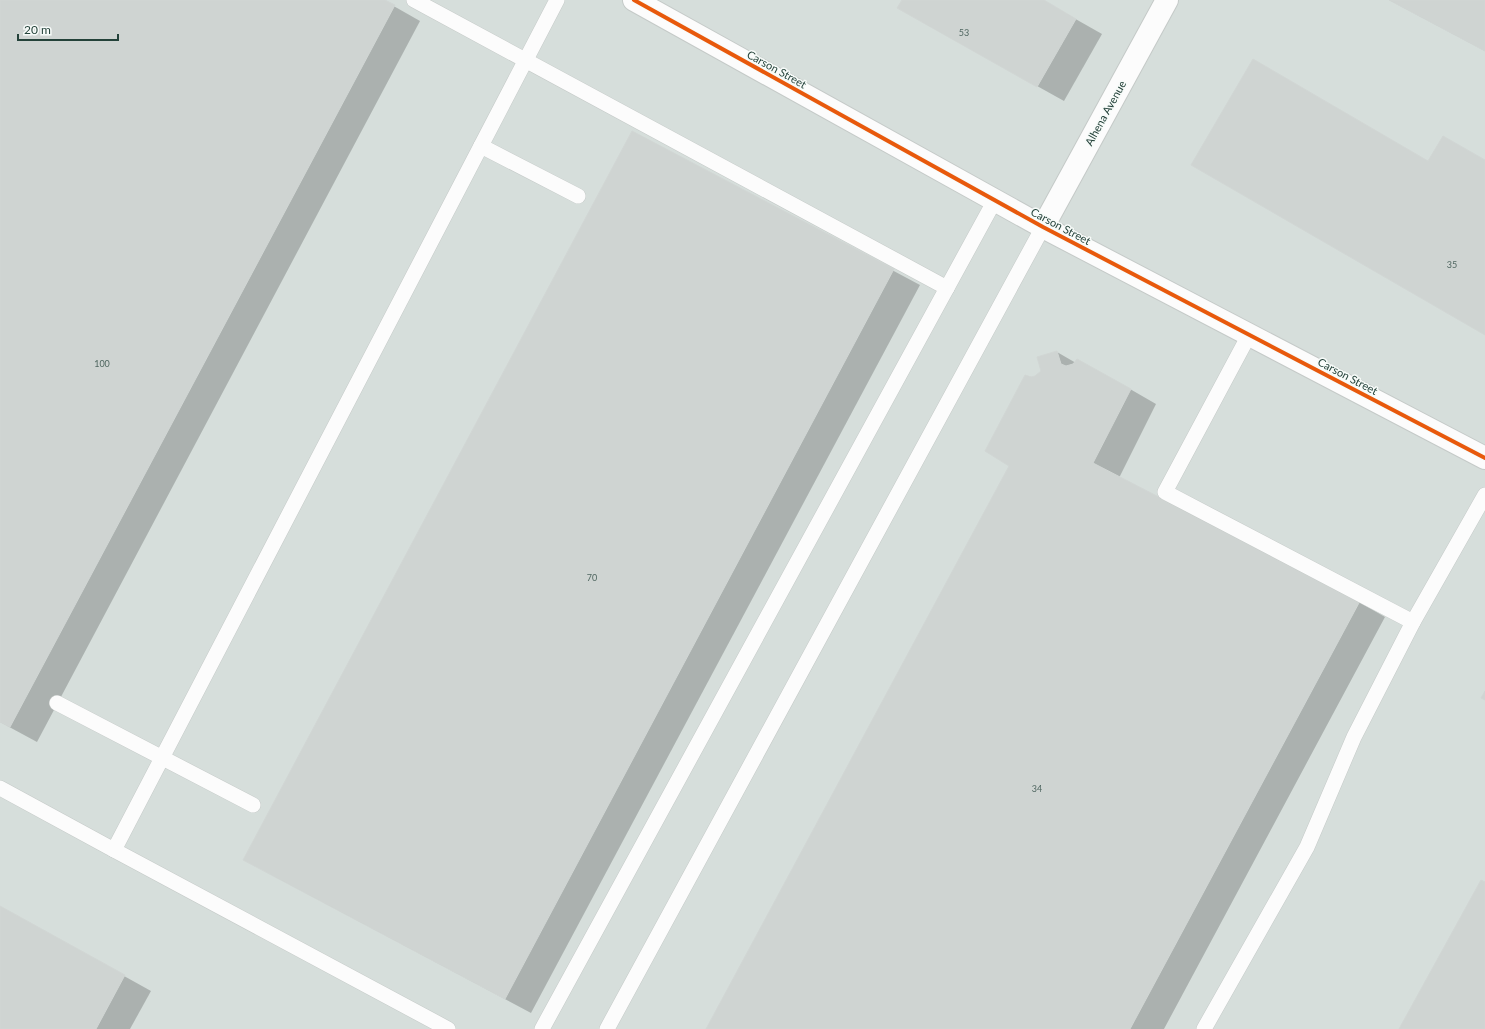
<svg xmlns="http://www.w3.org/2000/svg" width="1485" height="1029" font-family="Lato,sans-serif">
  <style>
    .built { fill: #d6dedb }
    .shadow { fill: #0003 }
    .building { fill: #cfd4d2; stroke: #d1d6d4 }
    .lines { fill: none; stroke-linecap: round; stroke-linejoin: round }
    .service-casing { stroke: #c5cac8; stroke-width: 16 }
    .minor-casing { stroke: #c5cac8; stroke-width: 24 }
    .service { stroke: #fcfcfc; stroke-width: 15 }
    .minor { stroke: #fcfcfc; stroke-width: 22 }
    .cycleway-casing { stroke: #f7fbf9; stroke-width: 6 }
    .cycleway { stroke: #e8590c; stroke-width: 4 }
    .labels { text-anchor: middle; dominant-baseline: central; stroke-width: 3; stroke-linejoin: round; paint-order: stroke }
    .number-label { font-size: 9px; fill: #506761 }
    .street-label { font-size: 11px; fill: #24423a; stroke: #f7fbf9 }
  </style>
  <rect width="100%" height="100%" fill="#e8edeb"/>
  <rect class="built" x="0" y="0" width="1485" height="1029"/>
  <g class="shadow">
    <path d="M0,0H383L420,21L37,742L0,722Z"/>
    <path d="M903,0H1042L1102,34L1064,101L924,23Z"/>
    <path d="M1389,0H1485V51Z"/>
    <path d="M633,132L920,285L531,1013L270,874Z"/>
    <path d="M1057,352L1076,363L1130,389L1156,404L1119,478L1359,602L1385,617L1164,1029H707L1011,465L1026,376L1036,378L1043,372Z"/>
    <path d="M0,907L151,991L130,1029H0Z"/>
  </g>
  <g class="building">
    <path d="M0,0H385L395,5L10,727L0,722Z"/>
    <path d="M902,0H1044L1076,19L1037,87L897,8Z"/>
    <path d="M1389,0H1485V51Z"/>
    <path d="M1253,59L1428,161L1443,136L1485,160V335L1191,165Z"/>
    <path d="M632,131L894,269L505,999L243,860Z"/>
    <path d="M1057,351L1061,364L1066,366L1073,364L1077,359L1131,389L1093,463L1360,601L1130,1029H706L1009,466L985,451L1025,375L1031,377L1035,376L1041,371L1037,357Z"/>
    <path d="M1485,691V700L1481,698Z"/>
    <path d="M1481,880L1485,882V1029H1399Z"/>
    <path d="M0,906L125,975L96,1029H0Z"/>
  </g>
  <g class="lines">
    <defs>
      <g id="service">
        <path d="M414,0L947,288"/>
        <path d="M481,146L578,196"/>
        <path d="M1249,335L1165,492L1413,622"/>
        <path d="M57,703L253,805"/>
        <path d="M0,788L114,850L557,0"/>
        <path d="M114,850L448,1029"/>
        <path d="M542,1029L995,200"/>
        <path d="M607,1029L1043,227"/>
        <path d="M1204,1029L1307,847L1354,737L1413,622L1485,495"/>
      </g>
      <g id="minor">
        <path d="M634,0L1043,227L1485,458"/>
        <path d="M1043,227L1167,0"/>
      </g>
    </defs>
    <use href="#service" class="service-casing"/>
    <use href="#minor" class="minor-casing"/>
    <use href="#service" class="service"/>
    <use href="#minor" class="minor"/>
    <defs>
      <path id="cycleway" d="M634,0L1043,227L1485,458"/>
    </defs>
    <use href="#cycleway" class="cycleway-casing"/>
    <use href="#cycleway" class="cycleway"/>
  </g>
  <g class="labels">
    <g class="number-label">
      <text x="964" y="32">53</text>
      <text x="1452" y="264">35</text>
      <text x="102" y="363">100</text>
      <text x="592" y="577">70</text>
      <text x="1037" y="788">34</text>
    </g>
    <g class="street-label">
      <text transform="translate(777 69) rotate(29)">Carson Street</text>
      <text transform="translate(1105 113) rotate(-61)">Alhena Avenue</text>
      <text transform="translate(1061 226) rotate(28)">Carson Street</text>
      <text transform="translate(1348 376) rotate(28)">Carson Street</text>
    </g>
  </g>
  <path d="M18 34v6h100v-6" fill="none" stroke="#24423a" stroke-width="2"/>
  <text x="24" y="34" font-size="12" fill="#24423a" stroke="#f7fbf9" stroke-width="3" paint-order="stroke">20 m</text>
</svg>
